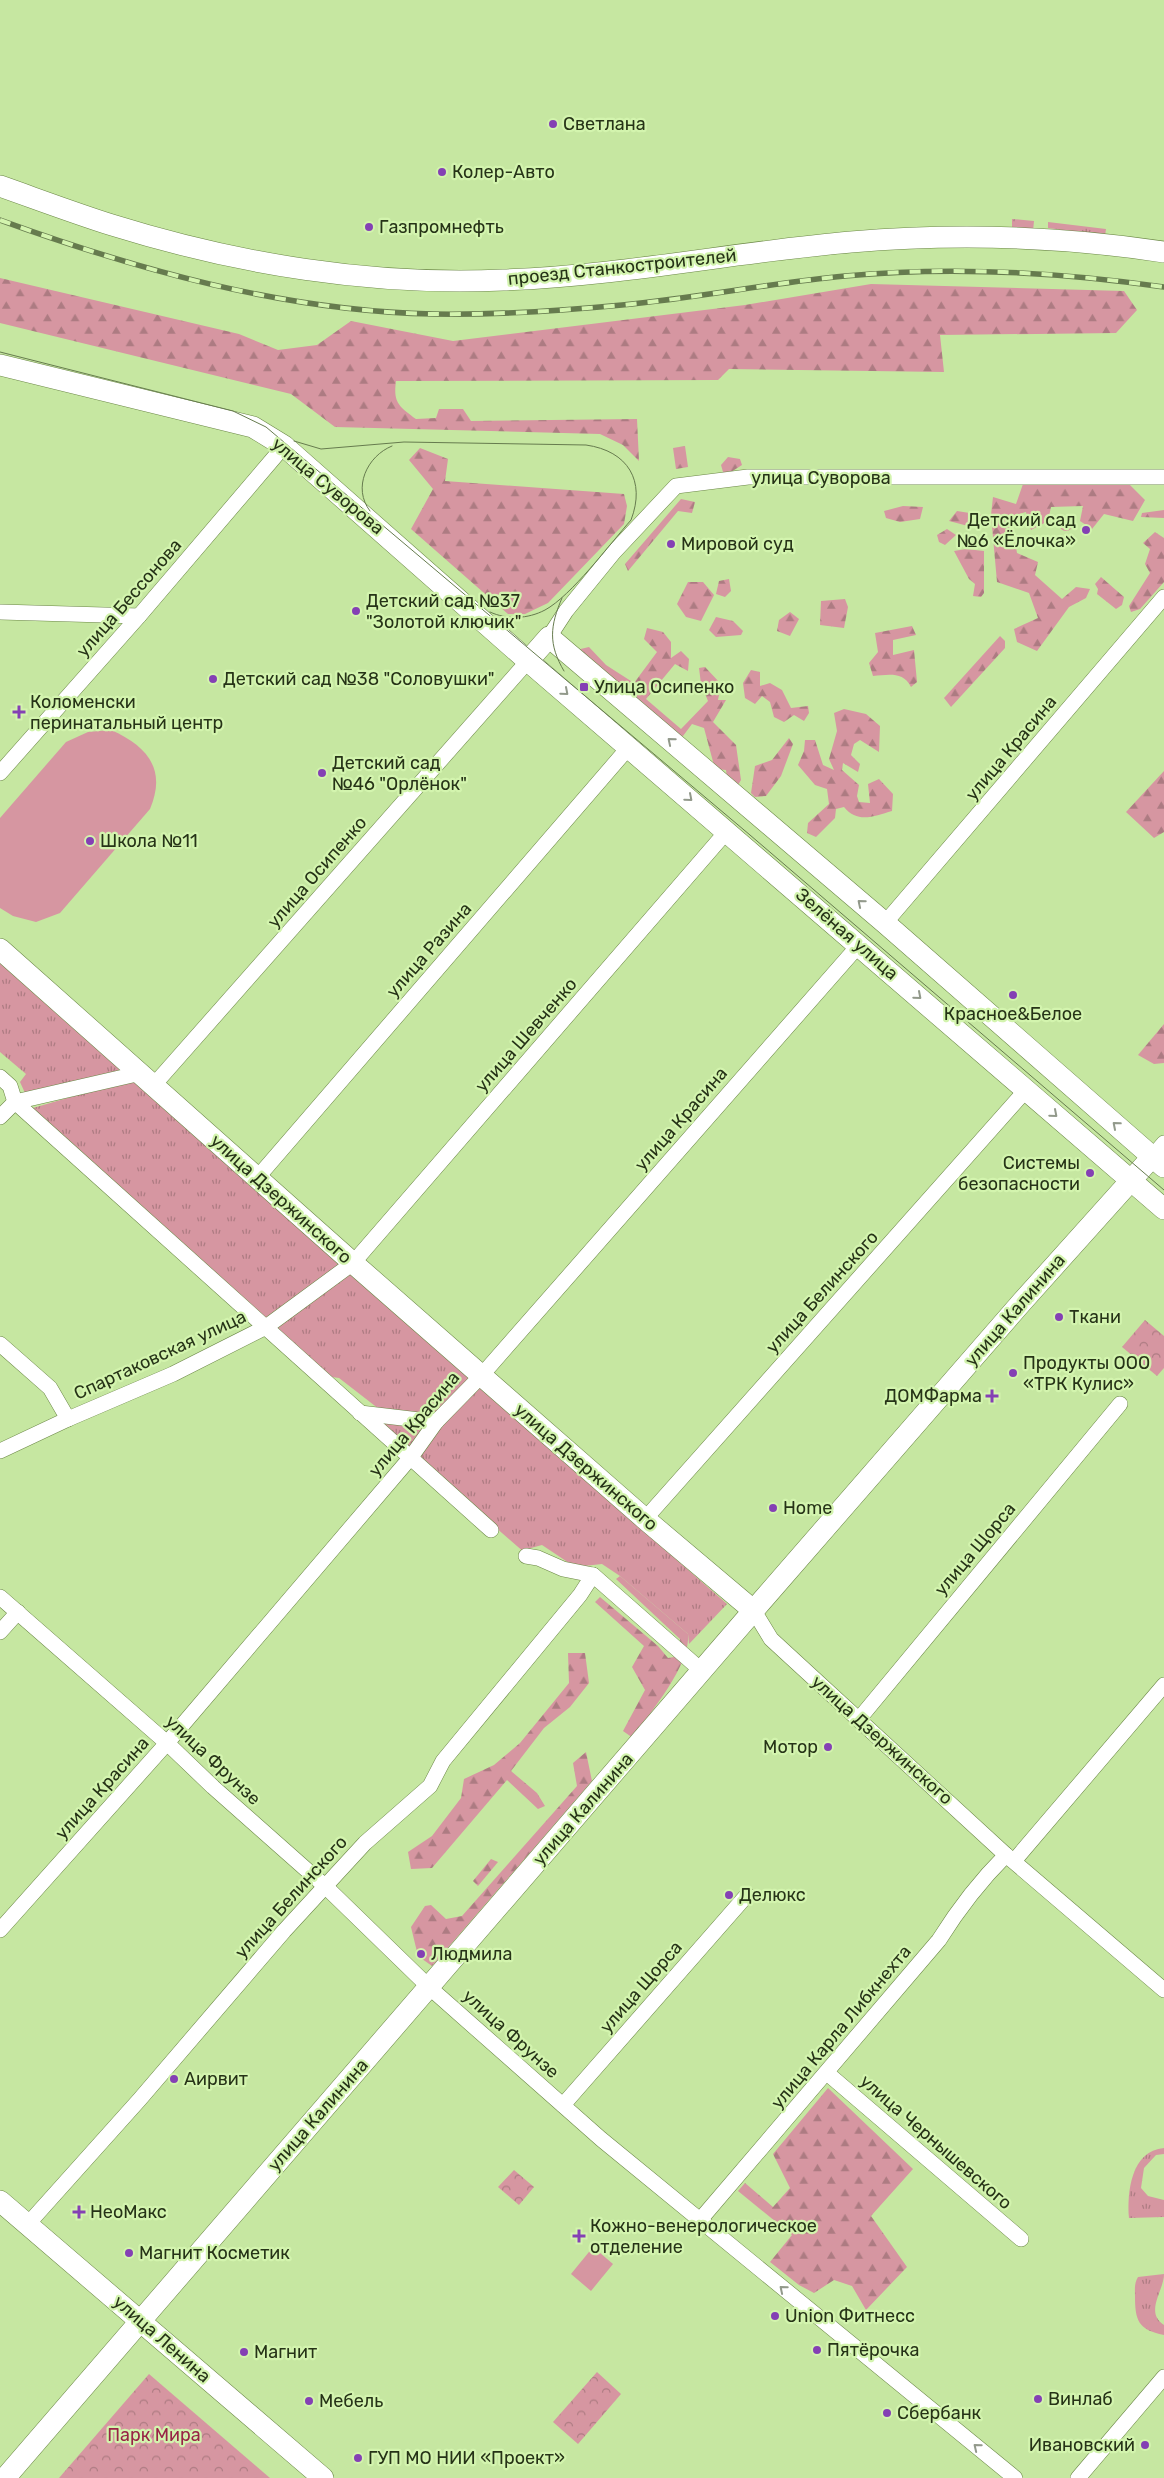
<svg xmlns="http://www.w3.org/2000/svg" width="1164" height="2478" font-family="Rubik,sans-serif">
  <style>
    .grass { fill: url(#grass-tufts) }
    .forest { fill: url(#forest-firs) }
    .park { fill: url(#park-crowns) }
    .garden { fill: #d696a1 }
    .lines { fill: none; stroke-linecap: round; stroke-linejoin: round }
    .street-casing { stroke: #6b8746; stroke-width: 16 }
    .secondary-casing { stroke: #6b8746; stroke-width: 22 }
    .street { stroke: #fff; stroke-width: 15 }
    .secondary { stroke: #fff; stroke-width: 21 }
    .tram { stroke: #667b4e; stroke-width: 1 }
    .rail-casing { stroke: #667b4e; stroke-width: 5.5 }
    .rail { stroke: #d3f4ae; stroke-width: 4; stroke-dasharray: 11; stroke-linecap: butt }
    .oneway { stroke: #92998b }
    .poi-dot { fill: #8440b4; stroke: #d3f4ae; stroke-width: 2 }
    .labels { text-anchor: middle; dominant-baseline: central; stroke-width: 4.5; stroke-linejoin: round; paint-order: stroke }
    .poi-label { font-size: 18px; fill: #263317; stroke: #d3f4ae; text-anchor: start }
    .street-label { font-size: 18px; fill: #263317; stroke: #d3f4ae }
    .park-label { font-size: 18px; fill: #982446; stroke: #d3f4ae }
  </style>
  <defs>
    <pattern id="grass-tufts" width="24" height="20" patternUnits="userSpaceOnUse" patternTransform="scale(1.25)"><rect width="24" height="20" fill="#d696a1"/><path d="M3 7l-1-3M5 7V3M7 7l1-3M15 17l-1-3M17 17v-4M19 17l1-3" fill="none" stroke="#ad7b82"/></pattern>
    <pattern id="forest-firs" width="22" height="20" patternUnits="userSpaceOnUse" patternTransform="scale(1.25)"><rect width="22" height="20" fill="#d696a1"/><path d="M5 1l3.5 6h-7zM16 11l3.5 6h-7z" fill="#ad7b82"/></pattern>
    <pattern id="park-crowns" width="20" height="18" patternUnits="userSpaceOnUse" patternTransform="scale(1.25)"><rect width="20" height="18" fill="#d696a1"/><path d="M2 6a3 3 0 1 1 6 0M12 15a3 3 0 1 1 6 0" fill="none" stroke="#ad7b82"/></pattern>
  </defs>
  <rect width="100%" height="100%" fill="#c6e7a1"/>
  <g class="grass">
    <path d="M1012,219L1034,221L1033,231L1012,227Z"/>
    <path d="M1048,222L1106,229L1105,236L1048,228Z"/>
    <path d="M0,962L126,1070L25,1093L20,1082L26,1074L0,1052Z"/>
    <path d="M133,1079L469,1377L454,1397L433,1413L412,1415L379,1409L339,1378L332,1377L26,1110Z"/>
    <path d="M479,1386L727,1604L689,1644L688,1634L620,1576L602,1564L575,1567L542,1545L531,1548L525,1553L417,1459L437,1431Z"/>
    <path d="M373,1417L425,1424L407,1452Z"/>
    <path d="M1164,2148V2154L1156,2155L1144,2168L1141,2188L1148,2196L1164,2200V2217L1129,2218C1127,2192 1131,2151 1164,2148Z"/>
    <path d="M1164,2274C1164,2291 1144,2312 1164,2325V2335C1138,2330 1135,2320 1135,2296C1135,2290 1134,2283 1138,2277Z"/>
  </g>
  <g class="forest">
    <path d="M0,278L239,334L278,350L317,345L351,321L453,341L745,305L871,284L1124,291L1137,310L1116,333L940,335L944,372L729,369L718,380L396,381C393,403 399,406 416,419L436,418L439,409H463L471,421L637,419L639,461L623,445L600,434L335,427L291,394L0,323Z"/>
    <path d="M685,446L688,467L676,469L673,448Z"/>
    <path d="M420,448L448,459L445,481L624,494L627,506L624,524L548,603L525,614H508L411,529L433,489L409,460Z"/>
    <path d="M728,457L740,459L742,465L731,472H723L721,465Z"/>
    <path d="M1023,484L1130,485L1145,500L1133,521L1104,514L1092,529L1080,521L1083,506L1051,507L1048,521L1031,530L1026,512L1011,516L1017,553L1038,562L1035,575L1062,599L1076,587L1090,589L1086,598L1069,607L1037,651L1017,642L1014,629L1038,618L1029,593L997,582L991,515L993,497L1016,504Z"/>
    <path d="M681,499L695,502L692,513L678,511L628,571L625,564Z"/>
    <path d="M903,506L923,507L920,519L900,522L886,518L884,511Z"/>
    <path d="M1164,510V518L1141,517L1142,513Z"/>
    <path d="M957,511L982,515L981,525L972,527L949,521Z"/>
    <path d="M947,529L956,535L945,545L939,542L937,535Z"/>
    <path d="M1155,532L1164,538V582L1140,609L1131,612L1129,606L1150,573L1145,564L1150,549L1143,543Z"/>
    <path d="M966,549L984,551V593L981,597L973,596L975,584L969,579L954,551Z"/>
    <path d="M1101,577L1124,597L1122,605L1116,609L1097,594L1098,589L1095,584Z"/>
    <path d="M729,579L731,591L725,597L716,594L719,581Z"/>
    <path d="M688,582H703L714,595L701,621L686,617L677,604Z"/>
    <path d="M845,599L848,607L844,628L820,625L821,601Z"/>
    <path d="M790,612L799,619L790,636L777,631L779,620Z"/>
    <path d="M716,617L733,621L743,631L741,635L716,637L709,630Z"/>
    <path d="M912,626L916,635L893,640V655L914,650L917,682L911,687C903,671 888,675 873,676L869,663L878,652L875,633Z"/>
    <path d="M647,628L663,632L671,642V658L681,651L689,659L688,671L675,664L646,699L681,729L708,701L701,684L699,668L705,667L721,684L718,700H726L713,722L736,745L741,780L735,790L728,788L726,770L715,769L704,728L692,724L683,736L666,733L568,652L589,647L606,665L634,683L657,652L644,639Z"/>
    <path d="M1000,636L1005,641V648L951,707L944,698Z"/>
    <path d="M751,670L760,672V686L770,683L782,690L791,708L808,706L809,713L804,721L794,715L784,722L774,717L770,702L762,696L755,704L745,698L743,683Z"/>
    <path d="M844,709L866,714L880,726L879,752L860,740L854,744L851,755L860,764L858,772L843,763L842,770L859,785L857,796L859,802L870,803L868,784L879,779L893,794L892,811C874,816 858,824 844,807L836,809L835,818L816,837L807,833L808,823L829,804L827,789L815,785L798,765L804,751L805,740H815L823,765L834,770L829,759L837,731L834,713Z"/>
    <path d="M789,738L793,744L781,776L766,796L755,797L751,793L755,766L772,760Z"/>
    <path d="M1164,771V832L1154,838L1126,812Z"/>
    <path d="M1164,1024V1063L1154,1064L1138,1055Z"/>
    <path d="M620,1576L688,1634C691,1665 650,1712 633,1738L623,1731L645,1690L632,1667L644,1646L595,1602L600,1597L658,1646L668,1658L680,1656V1639L616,1579Z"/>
    <path d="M568,1653H585L589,1683L570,1707L544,1728L511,1771L537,1793L545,1806L538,1809L507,1780L432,1868L411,1869L408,1852L432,1836L461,1798L464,1779L494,1765L520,1743L569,1683Z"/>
    <path d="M586,1752L592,1781L432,1966L418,1956L411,1927L425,1906L431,1905L446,1919L462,1916L577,1786L573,1763Z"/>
    <path d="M491,1859L498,1862L478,1886L473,1881Z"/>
    <path d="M828,2088L913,2169L871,2216L907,2267L866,2310L852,2286L834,2280L814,2293L799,2285L770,2262L792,2235L738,2191L745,2183L773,2207L790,2188L773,2154Z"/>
  </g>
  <g class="park">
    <circle cx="1066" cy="524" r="7"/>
    <path d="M1145,1320L1164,1336V1368L1157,1376L1122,1347Z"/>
    <path d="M514,2170L534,2187L519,2205L498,2187Z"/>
    <path d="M597,2372L621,2394L578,2444L553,2422Z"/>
    <path d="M149,2374L270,2478H59Z"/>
  </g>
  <g class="garden">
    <path d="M111,730C147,746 167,769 150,809L60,913L36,922L13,916L0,908V818L66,742L88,732Z"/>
    <path d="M593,2247L613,2264L591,2291L571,2274Z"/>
  </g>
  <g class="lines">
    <defs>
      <g id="street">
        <path d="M0,612L139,616"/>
        <path d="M549,637L566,611L614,552L676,486L748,477H1164"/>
        <path d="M0,773L139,616L284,446"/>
        <path d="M885,923L1164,597"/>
        <path d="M0,1077L10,1086L15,1102L491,1530"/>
        <path d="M153,1086L528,661"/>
        <path d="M0,1117L15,1102L141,1073"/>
        <path d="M1152,1157L1164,1143"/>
        <path d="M257,1178L629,747"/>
        <path d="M0,1344L50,1388L68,1419"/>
        <path d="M360,1413L436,1422"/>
        <path d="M0,1451L68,1419L173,1374L266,1327L353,1263L727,831"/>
        <path d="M645,1519L1026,1090"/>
        <path d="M526,1556L538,1558L563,1569L593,1575"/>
        <path d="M0,1597L167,1743L213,1787L326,1887L429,1987L601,2139L1015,2478"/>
        <path d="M754,1611L771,1639L784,1651L1006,1855L1164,1990"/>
        <path d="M0,1632L18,1612"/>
        <path d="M859,1719L1120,1404"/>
        <path d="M1014,1861L1164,1685"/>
        <path d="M0,1930L167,1743L411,1457L436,1422L481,1376L859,945"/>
        <path d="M827,2073L1021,2239"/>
        <path d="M563,2105L747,1895"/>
        <path d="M700,2220L939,1940C959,1908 980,1881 1006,1855"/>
        <path d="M28,2224L140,2099L284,1931L365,1843L430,1786L443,1761L580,1595L593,1575L702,1671"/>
        <path d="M1078,2478L1164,2377"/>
      </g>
      <g id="secondary">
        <path d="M0,186C37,199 74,213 112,225C237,264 372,286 503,280C620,276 735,252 851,242C955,233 1060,236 1164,252"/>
        <path d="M0,365L253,427L284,446L528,661L1164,1209"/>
        <path d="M528,661L549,637L885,923L1164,1167"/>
        <path d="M0,949L353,1263L645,1519L754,1611"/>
        <path d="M0,2201L323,2478"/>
        <path d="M5,2478L760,1603L1021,1303L1152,1157"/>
      </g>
    </defs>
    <use href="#street" class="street-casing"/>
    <use href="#secondary" class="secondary-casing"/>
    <use href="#street" class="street"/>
    <use href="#secondary" class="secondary"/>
    <g class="tram">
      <path d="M0,352L233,411L266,427L750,835L1164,1190"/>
      <path d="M294,441L321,449L404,442L586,445C628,451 646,481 631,520C610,544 571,596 545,610C528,619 507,620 490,612"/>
      <path d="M370,511C352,488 367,456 392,446"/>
      <path d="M562,598C550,626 548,644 564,671"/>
    </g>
    <defs>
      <path id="rail" d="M0,220C138,270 284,311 433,314C495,315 559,311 622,305C697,298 770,283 845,276C952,266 1058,272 1164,287"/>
    </defs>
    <use href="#rail" class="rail-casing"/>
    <use href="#rail" class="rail"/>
  </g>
  <defs><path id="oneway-chevron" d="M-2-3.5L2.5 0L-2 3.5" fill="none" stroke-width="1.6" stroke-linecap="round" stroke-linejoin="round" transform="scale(1.25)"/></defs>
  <g class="oneway">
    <use href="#oneway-chevron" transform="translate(565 692) rotate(41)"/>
    <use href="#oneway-chevron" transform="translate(671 741) rotate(-140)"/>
    <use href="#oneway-chevron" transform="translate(689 798) rotate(41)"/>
    <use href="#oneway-chevron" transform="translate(861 903) rotate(-140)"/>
    <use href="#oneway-chevron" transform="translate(918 996) rotate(41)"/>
    <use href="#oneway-chevron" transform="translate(1054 1114) rotate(41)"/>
    <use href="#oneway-chevron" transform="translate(1116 1125) rotate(-139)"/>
    <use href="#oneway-chevron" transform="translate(783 2289) rotate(-140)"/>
    <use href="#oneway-chevron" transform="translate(977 2447) rotate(-141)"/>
  </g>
  <g class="poi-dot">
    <circle cx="553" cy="124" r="5"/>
    <circle cx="442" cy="172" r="5"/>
    <circle cx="369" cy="227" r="5"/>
    <circle cx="1086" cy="530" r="5"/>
    <circle cx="671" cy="544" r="5"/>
    <circle cx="356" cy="611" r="5"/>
    <circle cx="213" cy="679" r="5"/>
    <rect x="579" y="682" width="10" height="10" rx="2.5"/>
    <path d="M16.5 704.5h5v5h5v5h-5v5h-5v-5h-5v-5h5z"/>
    <circle cx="322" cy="773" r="5"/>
    <circle cx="90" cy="841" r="5"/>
    <circle cx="1013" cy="995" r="5"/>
    <circle cx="1090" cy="1173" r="5"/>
    <circle cx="1059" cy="1317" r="5"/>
    <circle cx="1013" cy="1373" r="5"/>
    <path d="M989.5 1388.5h5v5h5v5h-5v5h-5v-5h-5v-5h5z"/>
    <circle cx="773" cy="1508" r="5"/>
    <circle cx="828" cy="1747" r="5"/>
    <circle cx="729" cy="1895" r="5"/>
    <circle cx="421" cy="1954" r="5"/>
    <circle cx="174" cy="2079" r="5"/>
    <path d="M76.5 2204.5h5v5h5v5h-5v5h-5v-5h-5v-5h5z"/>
    <path d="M576.5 2228.5h5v5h5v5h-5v5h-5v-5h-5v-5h5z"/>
    <circle cx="129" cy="2253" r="5"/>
    <circle cx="775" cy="2316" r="5"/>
    <circle cx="817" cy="2350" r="5"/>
    <circle cx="244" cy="2352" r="5"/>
    <circle cx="1038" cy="2399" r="5"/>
    <circle cx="309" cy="2401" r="5"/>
    <circle cx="887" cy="2413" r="5"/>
    <circle cx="1145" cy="2445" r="5"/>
    <circle cx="358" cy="2458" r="5"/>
  </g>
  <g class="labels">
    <g class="poi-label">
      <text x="563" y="124">Светлана</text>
      <text x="452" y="172">Колер-Авто</text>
      <text x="379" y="227">Газпромнефть</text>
      <text x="1076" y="520" text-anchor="end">Детский сад<tspan x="1076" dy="21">№6 «Ёлочка»</tspan></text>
      <text x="681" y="544">Мировой суд</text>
      <text x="366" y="601">Детский сад №37<tspan x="366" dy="21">"Золотой ключик"</tspan></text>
      <text x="223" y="679">Детский сад №38 "Соловушки"</text>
      <text x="594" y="687">Улица Осипенко</text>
      <text x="30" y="702">Коломенски<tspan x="30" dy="21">перинатальный центр</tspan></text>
      <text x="332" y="763">Детский сад<tspan x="332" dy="21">№46 "Орлёнок"</tspan></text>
      <text x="100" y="841">Школа №11</text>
      <text x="1013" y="1014" text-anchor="middle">Красное&amp;Белое</text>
      <text x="1080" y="1163" text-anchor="end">Системы<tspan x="1080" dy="21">безопасности</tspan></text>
      <text x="1069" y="1317">Ткани</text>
      <text x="1023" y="1363">Продукты ООО<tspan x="1023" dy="21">«ТРК Кулис»</tspan></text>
      <text x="982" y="1396" text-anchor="end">ДОМФарма</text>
      <text x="783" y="1508">Home</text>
      <text x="818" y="1747" text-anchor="end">Мотор</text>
      <text x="739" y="1895">Делюкс</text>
      <text x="431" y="1954">Людмила</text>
      <text x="184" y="2079">Аирвит</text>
      <text x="90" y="2212">НеоМакс</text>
      <text x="590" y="2226">Кожно-венерологическое<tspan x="590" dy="21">отделение</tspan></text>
      <text x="139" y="2253">Магнит Косметик</text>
      <text x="785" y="2316">Union Фитнесс</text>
      <text x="827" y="2350">Пятёрочка</text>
      <text x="254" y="2352">Магнит</text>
      <text x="1048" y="2399">Винлаб</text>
      <text x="319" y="2401">Мебель</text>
      <text x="897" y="2413">Сбербанк</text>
      <text x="1135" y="2445" text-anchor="end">Ивановский</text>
      <text x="368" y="2458">ГУП МО НИИ «Проект»</text>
    </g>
    <g class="street-label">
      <text transform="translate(622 267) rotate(-6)">проезд Станкостроителей</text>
      <text x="821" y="478">улица Суворова</text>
      <text transform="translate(328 486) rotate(40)">улица Суворова</text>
      <text transform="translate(129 598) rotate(-49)">улица Бессонова</text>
      <text transform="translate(1011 748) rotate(-50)">улица Красина</text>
      <text transform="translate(317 872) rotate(-49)">улица Осипенко</text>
      <text transform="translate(847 934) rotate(41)">Зелёная улица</text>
      <text transform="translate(429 950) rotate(-49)">улица Разина</text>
      <text transform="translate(526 1035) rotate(-49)">улица Шевченко</text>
      <text transform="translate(681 1119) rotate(-49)">улица Красина</text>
      <text transform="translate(281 1199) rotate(42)">улица Дзержинского</text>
      <text transform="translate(822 1292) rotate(-48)">улица Белинского</text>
      <text transform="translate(1015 1310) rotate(-49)">улица Калинина</text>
      <text transform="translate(160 1355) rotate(-25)">Спартаковская улица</text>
      <text transform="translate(414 1424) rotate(-50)">улица Красина</text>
      <text transform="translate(586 1467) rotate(41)">улица Дзержинского</text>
      <text transform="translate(975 1549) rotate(-50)">улица Щорса</text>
      <text transform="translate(882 1740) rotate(42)">улица Дзержинского</text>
      <text transform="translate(213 1760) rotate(43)">улица Фрунзе</text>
      <text transform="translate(102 1788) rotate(-48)">улица Красина</text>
      <text transform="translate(583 1809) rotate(-49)">улица Калинина</text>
      <text transform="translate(291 1897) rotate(-48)">улица Белинского</text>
      <text transform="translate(641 1987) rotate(-49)">улица Щорса</text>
      <text transform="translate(841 2027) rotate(-50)">улица Карла Либкнехта</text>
      <text transform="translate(511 2034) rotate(42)">улица Фрунзе</text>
      <text transform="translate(318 2115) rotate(-49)">улица Калинина</text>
      <text transform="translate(936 2142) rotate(41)">улица Чернышевского</text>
      <text transform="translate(162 2339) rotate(41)">улица Ленина</text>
    </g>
    <g class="park-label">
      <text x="154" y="2435">Парк Мира</text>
    </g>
  </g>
</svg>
